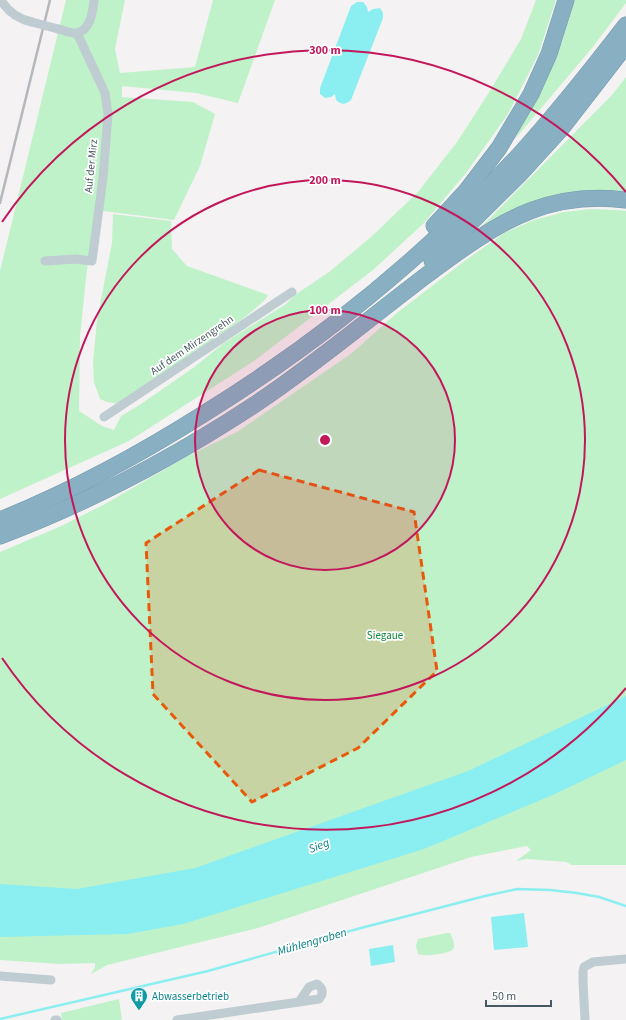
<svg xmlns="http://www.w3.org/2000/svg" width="626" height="1020" font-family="'Source Sans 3',sans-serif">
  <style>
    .green { fill: #c0f2ca }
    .water { fill: #8beef1 }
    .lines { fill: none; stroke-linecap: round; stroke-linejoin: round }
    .stream { stroke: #8beef1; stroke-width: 2.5 }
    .motorway-casing { stroke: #739aae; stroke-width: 17 }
    .minor { stroke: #bfccd2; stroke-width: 9 }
    .motorway { stroke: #88afc2; stroke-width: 16 }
    .rail { stroke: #b4b8bc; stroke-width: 2.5 }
    .minor-bridge { stroke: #bfccd2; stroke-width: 9 }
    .marked { fill: #e8590c; fill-opacity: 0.2; stroke: #e8590c; stroke-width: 3; stroke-dasharray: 8 5; stroke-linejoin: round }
    .ring { fill: none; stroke: #c2185b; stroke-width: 2 }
    .labels { text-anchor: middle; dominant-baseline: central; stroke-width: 3.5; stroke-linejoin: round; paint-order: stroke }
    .street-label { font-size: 11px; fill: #485a61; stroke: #fff }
    .park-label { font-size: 11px; fill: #138838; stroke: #fff }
    .culture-label { font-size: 11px; fill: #0d838f; stroke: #fff; text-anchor: start }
    .water-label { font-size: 12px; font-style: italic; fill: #098284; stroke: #fff }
    .centre { fill: #c2185b; stroke: #fff; stroke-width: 2 }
    .ring-label { font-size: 12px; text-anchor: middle; font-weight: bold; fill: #c2185b; stroke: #fff; stroke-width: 3.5; stroke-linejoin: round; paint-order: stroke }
  </style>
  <rect width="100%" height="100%" fill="#f4f2f2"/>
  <g class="green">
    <path d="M66,0H125L115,49L120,73L195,67L213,0H275L238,103L196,93L122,86V97L193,102L215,114L200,166L174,220L95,210L86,278L80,337L79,411L102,426L114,430L121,416L141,404L193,368L224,343L286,304L295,295L329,272L371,237L418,192L457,142L488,94L521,39L536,0H556L538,55L508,114L466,173L423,224L373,270L254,361L129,441L0,499V271Z"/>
    <path d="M574,0H626V3L592,48L515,139L562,42Z"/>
    <path d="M626,77V193L596,190L565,193L524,204L483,225L612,95Z"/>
    <path d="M591,209L616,210L626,211V865H572L566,862L527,859L516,861L531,850L527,846L471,857L258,928L107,965L91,974L95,967V963L60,964L0,960V552L59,527L105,504L186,457L237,432L352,353L398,312L466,260L506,232L534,220L564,212Z"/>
    <path d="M113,214L171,221L172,249L187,266L268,295C263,310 141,389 119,404L107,402L100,399L94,382L93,361L97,320L112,243Z"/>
    <path d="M447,933H450C452,937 456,945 453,949C450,954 423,957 418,954L416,946L418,939Z"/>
    <path d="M119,999L122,1020H62L61,1013Z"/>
  </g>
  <g class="water">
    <path d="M357,2H363L367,7L368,12L373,9L380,8L383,13V18L351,100C345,105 342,105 336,100L335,94L331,97L325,98L320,94V88L351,6Z"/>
    <path d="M626,696V760L555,794L424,849L183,924L128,934L0,937V884L77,889L195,868L468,771Z"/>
    <path d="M524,913L528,947L494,950L491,917Z"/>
    <path d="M393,945L395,962L371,966L369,949Z"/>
  </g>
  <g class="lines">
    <path class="stream" d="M0,1019L208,971L361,928L485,896L517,889L550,890L577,893L599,897L626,906"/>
    <defs>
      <g id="motorway">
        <path d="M434,226L467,190L499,148L531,94L549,54L566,0"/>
        <path d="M432,261L519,175L561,129L626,45"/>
        <path d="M0,520C72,491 139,455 205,413C321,341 428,254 521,153C558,112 592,69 626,25"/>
        <path d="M0,536C90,502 177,456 257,403C317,363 371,317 428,274C459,251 494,225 530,211C561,199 593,196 626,200"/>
      </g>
    </defs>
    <use href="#motorway" class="motorway-casing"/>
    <g class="minor">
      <path d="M1,0C8,12 18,19 32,22"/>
      <path d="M58,29C64,30 72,34 77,33C91,30 93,10 94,0"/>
      <path d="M45,261L76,259L92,261L103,178L108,114L105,93L77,33"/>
      <path d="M104,417L292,292"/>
      <path d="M0,976L51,980"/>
      <path d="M55,1020H57"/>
      <path d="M177,1020L319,999C324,994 323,988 317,984L309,987L299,1002"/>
      <path d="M585,1020L583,982V971L584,967L593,962L626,959"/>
    </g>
    <use href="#motorway" class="motorway"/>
    <path class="rail" d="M0,203L50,0"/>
    <path class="minor-bridge" d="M32,22L58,29"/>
  </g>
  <path class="marked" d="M259,470L414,512L437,671L358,748L252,802L153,694L146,543Z"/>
  <circle cx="325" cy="440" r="130" fill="#c2185b" fill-opacity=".12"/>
  <g class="ring">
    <circle cx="325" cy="440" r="130"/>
    <circle cx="325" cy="440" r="260"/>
    <path d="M626 688A390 390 0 0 1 2 658M2 222A390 390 0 0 1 626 192"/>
  </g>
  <defs>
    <symbol id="building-pin" viewBox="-11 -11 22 30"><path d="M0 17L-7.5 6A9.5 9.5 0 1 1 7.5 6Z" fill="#0f9aa8" stroke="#fff"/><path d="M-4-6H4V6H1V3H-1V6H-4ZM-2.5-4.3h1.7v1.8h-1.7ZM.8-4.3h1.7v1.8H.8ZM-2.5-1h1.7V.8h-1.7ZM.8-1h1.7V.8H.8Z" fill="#fff"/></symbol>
  </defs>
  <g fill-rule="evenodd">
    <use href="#building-pin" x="129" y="986" width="20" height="27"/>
  </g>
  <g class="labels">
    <g class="street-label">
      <text transform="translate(91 166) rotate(-84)">Auf der Mirz</text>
      <text transform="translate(192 345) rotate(-34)">Auf dem Mirzengrehn</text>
    </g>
    <g class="park-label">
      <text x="385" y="635">Siegaue</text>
    </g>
    <g class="culture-label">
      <text x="152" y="996">Abwasserbetrieb</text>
    </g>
    <g class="water-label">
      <text transform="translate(319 846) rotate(-22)">Sieg</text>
      <text transform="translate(312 942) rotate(-16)">Mühlengraben</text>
    </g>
  </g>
  <circle cx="325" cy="440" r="6" class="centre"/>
  <g class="ring-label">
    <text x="325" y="54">300 m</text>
    <text x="325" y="184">200 m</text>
    <text x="325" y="314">100 m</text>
  </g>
  <path d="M486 1000v6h65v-6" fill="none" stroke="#485a61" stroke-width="2"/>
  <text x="492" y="1000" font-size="12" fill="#485a61" stroke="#ffffff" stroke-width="3" paint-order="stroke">50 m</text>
</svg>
